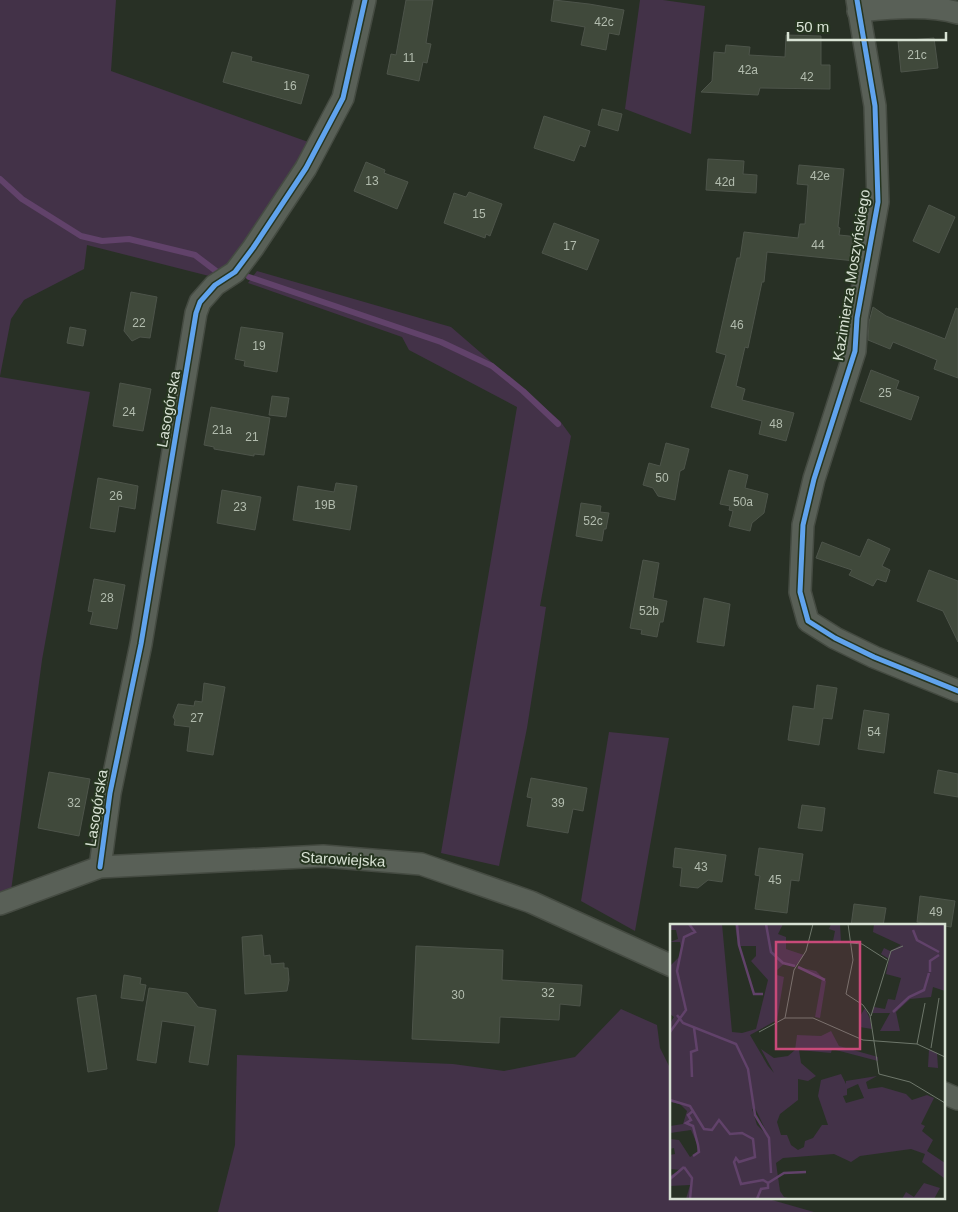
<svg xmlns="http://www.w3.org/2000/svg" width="958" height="1212" font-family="Arial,sans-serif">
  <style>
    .green { fill: #433248 }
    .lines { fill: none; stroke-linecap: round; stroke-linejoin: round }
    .stream { stroke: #61426a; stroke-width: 6 }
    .building { fill: #40493b; stroke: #4d544a }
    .minor-casing { stroke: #454b42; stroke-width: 24 }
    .minor { stroke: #596057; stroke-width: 21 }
    .cycleway-casing { stroke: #263520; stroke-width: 8 }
    .cycleway { stroke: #60a3ed; stroke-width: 5 }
    .labels { text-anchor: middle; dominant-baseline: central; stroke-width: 4; stroke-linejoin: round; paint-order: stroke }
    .number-label { font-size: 12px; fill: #b2bcae }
    .street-label { font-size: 15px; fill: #d8e2d4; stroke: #263520 }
    .inset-river { fill: none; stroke: #61426a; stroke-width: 2.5 }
    .inset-road { fill: none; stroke: #6e776b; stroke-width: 1 }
    .view { fill: #c84a79; fill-opacity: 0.15; stroke: #c84a79; stroke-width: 2.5 }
    .inset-edge { fill: none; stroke: #d8e2d4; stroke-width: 2.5 }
  </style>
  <rect width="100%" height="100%" fill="#283025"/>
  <g class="green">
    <path d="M0,0H116L111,71L311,143L231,262L213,277L87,245L84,269L24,300L11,319L0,376Z"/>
    <path d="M640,0H663L705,6L691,134L625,109Z"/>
    <path d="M257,271L451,327L560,421L571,436L540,606L546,607L527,728L499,866L441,853L517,407L409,350L402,337L248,283Z"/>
    <path d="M0,377L90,392L42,660L11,891L0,896Z"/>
    <path d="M609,732L669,738L635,931L581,901Z"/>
    <path d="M621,1009L657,1025L660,1048L672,1072V1198H765L814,1212H218L235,1145L237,1055L453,1064L504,1071L575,1057Z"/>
  </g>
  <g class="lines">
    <g class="stream">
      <path d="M0,179L22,199L81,236L102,241L129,239L195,255L216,271"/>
      <path d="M249,277L441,342L492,366L523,391L558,424"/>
    </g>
  </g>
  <g class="building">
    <path d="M406,0H433L426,43L431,44L427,63L423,62L419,81L387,74L391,54L396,55Z"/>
    <path d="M554,0L589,4L624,10L619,35L609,33L606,50L581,45L585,27L551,21Z"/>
    <path d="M786,35L821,36V65H830V89L760,88L758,95L701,92L712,81L714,52L725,53L726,45L750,47L749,55L785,57Z"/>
    <path d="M934,38L938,68L901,72L898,41Z"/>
    <path d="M232,52L252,57L251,61L309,75L301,104L223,82Z"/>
    <path d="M602,109L622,114L618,131L598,125Z"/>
    <path d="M544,116L590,131L585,147L580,145L574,161L534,148Z"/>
    <path d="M708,159L744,161L743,174L757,175L756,193L706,190Z"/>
    <path d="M366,162L385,170L384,173L408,182L397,209L354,191Z"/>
    <path d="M799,165L844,169L838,227L840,228L839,235L859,237L855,261L767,252L764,282H762L748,348L745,347L736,386L745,389L742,400L794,413L786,441L759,434L762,421L711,407L726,355L716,352L737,258H740L744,232L798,238L800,224H805L808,185L797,184Z"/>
    <path d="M469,192L502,204L490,236L486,234L485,238L444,223L454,193L466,197Z"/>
    <path d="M929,205L955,217L939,253L913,241Z"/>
    <path d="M554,223L599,240L587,270L542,253Z"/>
    <path d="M131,292L157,297L150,338L140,337L132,341L124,331Z"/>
    <path d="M873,307L886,316L945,339L956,308L958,309V378L934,369L937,360L893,342L890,349L868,340L869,322Z"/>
    <path d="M70,327L86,330L83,346L67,343Z"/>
    <path d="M241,327L283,333L277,372L244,366L245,361L235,359Z"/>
    <path d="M871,370L899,381L896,389L919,397L911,420L860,401Z"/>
    <path d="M120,383L151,389L143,431L113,426Z"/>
    <path d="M272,396L289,398L286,417L269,415Z"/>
    <path d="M211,407L270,418L264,455L254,454V456L214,449V447L204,445Z"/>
    <path d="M666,443L689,449L684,469L680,471L675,500L658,496L653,488L643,485L649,463L660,466Z"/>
    <path d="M729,470L748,475L745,488L768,494L764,513L752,523L750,531L729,526L733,511L729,510L730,506L720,504Z"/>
    <path d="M98,478L138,486L135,509L119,506L115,532L90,528Z"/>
    <path d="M336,483L357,486L350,530L293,520L298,486L334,492Z"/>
    <path d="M222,490L261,497L255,530L217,523Z"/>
    <path d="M581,503L601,506L600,512L609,513L606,529H604L602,541L576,536Z"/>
    <path d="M868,539L890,549L882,566L890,570L886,582L877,579L873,586L849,575L852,570L816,558L822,542L860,557Z"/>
    <path d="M643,560L659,563L653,598L667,601L663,622H660L657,637L641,634L642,630L630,628Z"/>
    <path d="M929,570L958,581V642L943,611L917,601Z"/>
    <path d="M94,579L125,585L117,629L90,624L93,612L88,611Z"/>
    <path d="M704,598L730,604L724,646L697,642Z"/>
    <path d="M204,683L225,687L213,755L187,751L190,727L174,725L175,720L173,717L178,704L194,706L195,701L202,702Z"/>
    <path d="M817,685L837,688L832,719L823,718L819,745L788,740L793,706L814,709Z"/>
    <path d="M864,710L889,714L884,753L858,749Z"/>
    <path d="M938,770L958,774V797L934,793Z"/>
    <path d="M49,772L90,779L79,836L38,828Z"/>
    <path d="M531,778L587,788L583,811L573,809L568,833L527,826L532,798L527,797Z"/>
    <path d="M802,805L825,808L822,831L798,828Z"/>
    <path d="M675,848L726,855L722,882L708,880L698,888L680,886L682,868L673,867Z"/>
    <path d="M759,848L803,854L799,881L791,880L787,913L755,909L760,876L755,875Z"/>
    <path d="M920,896L955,901L951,927L917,922Z"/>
    <path d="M854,904L886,908L883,926H851Z"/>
    <path d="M262,935L264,956L270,955L271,964L284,963V968H288L289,980L287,991L245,994L242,937Z"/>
    <path d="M416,946L503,950L502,980L582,985L580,1006L560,1004L559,1020L500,1017L499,1043L412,1039Z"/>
    <path d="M124,975L141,978L140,984L146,985L143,1001L121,998Z"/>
    <path d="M149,988L187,993L198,1007L216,1010L208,1065L189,1062L195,1026L162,1021L156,1063L137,1060Z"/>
    <path d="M96,995L107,1069L88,1072L77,998Z"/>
  </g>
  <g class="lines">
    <defs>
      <g id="minor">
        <path d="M857,0L875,106L878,202L857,318L855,351L814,479L803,525L800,592L808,621L835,638L874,657L958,691"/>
        <path d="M858,11C890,8 928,4 958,13"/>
        <path d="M100,867L110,793L141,644L196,313L200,302L215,285L235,272L253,248L306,168L343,98L365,0"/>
        <path d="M0,904L100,867L323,856L421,864L531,902L672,966"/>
        <path d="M944,1093L958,1099"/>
      </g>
    </defs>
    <use href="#minor" class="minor-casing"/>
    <use href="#minor" class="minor"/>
    <defs>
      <g id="cycleway">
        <path d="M857,0L875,106L878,202L857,318L855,351L814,479L803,525L800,592L808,621L835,638L874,657L958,691"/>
        <path d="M100,867L110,793L141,644L196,313L200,302L215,285L235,272L253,248L306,168L343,98L365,0"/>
      </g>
    </defs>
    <use href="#cycleway" class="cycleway-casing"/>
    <use href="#cycleway" class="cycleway"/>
  </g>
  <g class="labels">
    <g class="number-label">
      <text x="604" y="22">42c</text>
      <text x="917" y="55">21c</text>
      <text x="409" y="58">11</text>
      <text x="748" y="70">42a</text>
      <text x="807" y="77">42</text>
      <text x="290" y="86">16</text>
      <text x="820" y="176">42e</text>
      <text x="372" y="181">13</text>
      <text x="725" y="182">42d</text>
      <text x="479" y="214">15</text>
      <text x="818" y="245">44</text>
      <text x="570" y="246">17</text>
      <text x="139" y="323">22</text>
      <text x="737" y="325">46</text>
      <text x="259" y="346">19</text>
      <text x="885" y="393">25</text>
      <text x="129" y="412">24</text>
      <text x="776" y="424">48</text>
      <text x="222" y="430">21a</text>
      <text x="252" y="437">21</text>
      <text x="662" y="478">50</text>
      <text x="116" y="496">26</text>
      <text x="743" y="502">50a</text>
      <text x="325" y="505">19B</text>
      <text x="240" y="507">23</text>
      <text x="593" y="521">52c</text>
      <text x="107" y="598">28</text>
      <text x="649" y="611">52b</text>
      <text x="197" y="718">27</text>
      <text x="874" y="732">54</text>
      <text x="74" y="803">32</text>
      <text x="558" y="803">39</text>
      <text x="701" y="867">43</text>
      <text x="775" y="880">45</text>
      <text x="936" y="912">49</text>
      <text x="548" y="993">32</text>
      <text x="458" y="995">30</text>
    </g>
    <g class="street-label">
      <text transform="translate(851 275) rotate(-81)">Kazimierza Moszyńskiego</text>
      <text transform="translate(168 409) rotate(-80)">Lasogórska</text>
      <text transform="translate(96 808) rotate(-81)">Lasogórska</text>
      <text transform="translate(343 859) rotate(3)">Starowiejska</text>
    </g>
  </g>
  <g transform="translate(670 924)">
    <rect width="275" height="275" fill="#283025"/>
    <path d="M0,0H52L62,108L72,109L86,105L98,56L81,37L86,32V22H68L65,0H113L108,10L116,13V25L134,31L125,43L114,40L107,46V51L114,53L107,96L80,111L98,142L104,149L91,125L104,134L118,132L125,126L127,111L151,112L161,107L169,122L208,133V137L162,125L161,129L129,126L131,139L146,152L138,157L128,155V176L110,190L107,198L111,211H117L121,221L128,226L134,223L135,217L143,214L152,201H158L148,172L151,156L171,150L176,160V157L207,152L196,158L198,165L212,163L236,170L242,176L257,171L264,174L251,200L255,202L252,207L263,216L257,227L275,239L274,254L252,238L255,230L241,225L190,232L181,238L164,230L113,234L106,239L110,267L114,273L122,275H16L20,261L0,262L1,251L11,246L0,245V231L5,230L4,224L0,225V215L9,216L20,233L27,229L28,222L21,206L0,209V202L13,200L17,187L10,180L0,178V99L4,93L0,90V42L10,32L11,23L10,18H0L8,15L6,6H0ZM188,160L194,174L176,179L173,172L177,171V165ZM85,184L100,215V250L98,212L87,201L82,185ZM161,0H170L171,18L163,17L165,7L159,5ZM204,0H275V67L263,63L261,73L240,75L226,88L230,107H210L220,89H202L204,83L215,85L218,75L225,76L231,54L216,50L219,35L211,30L214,24L220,27L231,21L203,8ZM128,43L146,47L156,57L150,94L145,93L152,54ZM195,84L200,95L202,105L190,103L189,94ZM259,125L267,129L268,144L258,143ZM254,259L270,264L264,275H232L236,268L244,273Z" fill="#433248" fill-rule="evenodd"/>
    <path class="inset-river" d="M67,0L69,21L84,70H93M96,0L101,28L113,39L125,42M243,6L247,16L269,28M128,43L155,56M260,48V37L269,31M223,88L239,73L254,66L259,49M7,91L13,99L66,120L78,145L85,191L99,214L101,249M0,108L16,86L7,47L14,13L25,8L19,0M22,153L21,128L27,126L24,104M0,176L20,182L34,205L42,206L49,196L60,210L72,209L83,215L85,233L69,238L66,234L64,238L71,260L93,256L98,259V264L91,265L87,275M23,187L18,191L21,196L16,199L23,202L28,221L29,228L23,232M14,243L22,254L20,275M0,255L14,243M98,259L114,249L136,248"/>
    <path class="inset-road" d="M178,0L183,36L176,70L193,81L200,91L209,150L240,158L275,179M181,19L192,20L217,36M201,92L221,27L233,22M115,94L124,46L136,27L143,0M89,108L115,94H143L193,116L247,120L275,133M247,120L255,79M261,124L269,74"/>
    <path class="view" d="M106,18H190V125H106Z"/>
    <rect width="275" height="275" class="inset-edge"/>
  </g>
  <path d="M788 32v8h158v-8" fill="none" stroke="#d8e2d4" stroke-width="2.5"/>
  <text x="796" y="32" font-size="15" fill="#d8e2d4" stroke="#263520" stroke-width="4" paint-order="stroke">50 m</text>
</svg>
